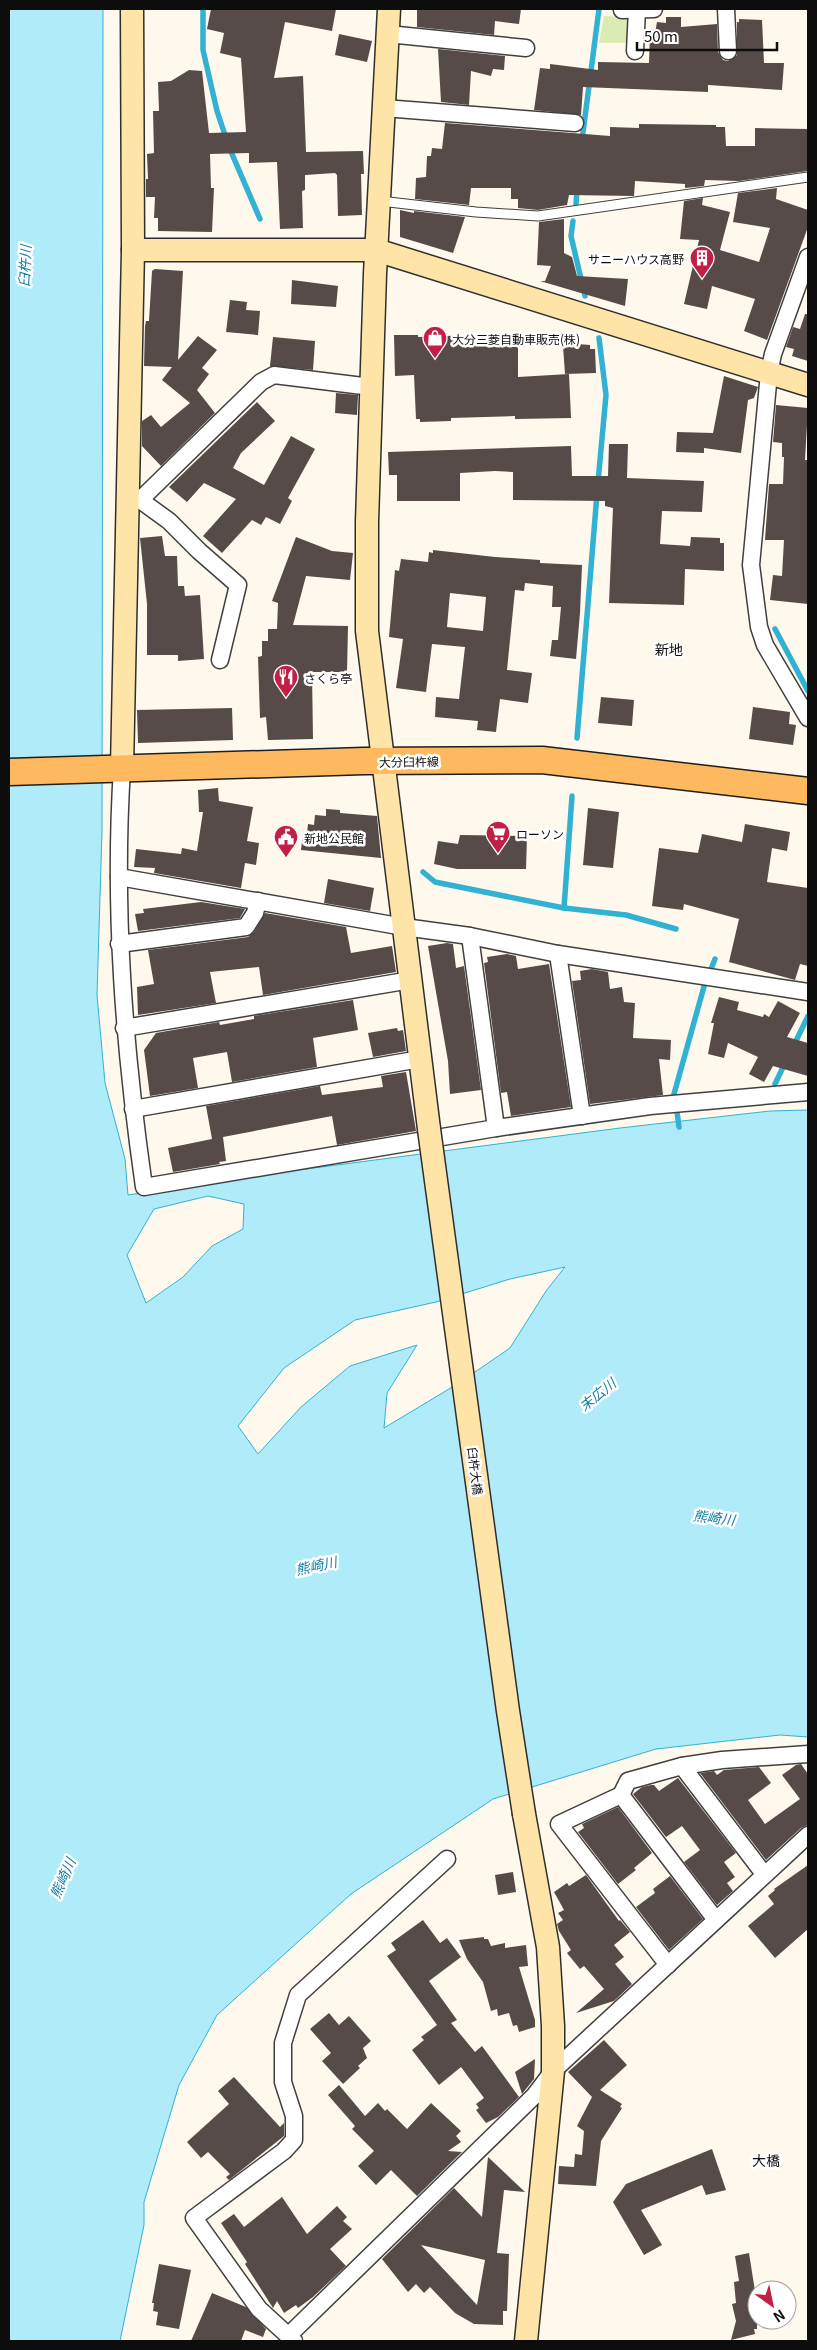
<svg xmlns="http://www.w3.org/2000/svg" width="817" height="2350" font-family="Georgia,'Noto Sans JP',serif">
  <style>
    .green { fill: #dbebb4 }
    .water { fill: #afebf9; stroke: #32b2d3; fill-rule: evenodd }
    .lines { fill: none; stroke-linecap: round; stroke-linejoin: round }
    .stream { stroke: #32b2d3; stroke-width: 5.5 }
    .building { fill: #564b49; fill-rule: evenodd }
    .lane-casing { stroke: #404040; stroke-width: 11 }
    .street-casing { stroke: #404040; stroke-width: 19 }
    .secondary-casing { stroke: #2f2f2f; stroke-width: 25 }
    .primary-casing { stroke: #1e1e1e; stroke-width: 29 }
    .lane { stroke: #fff; stroke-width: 9 }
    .street { stroke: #fff; stroke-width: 16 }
    .secondary { stroke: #ffe4a7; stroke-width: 22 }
    .primary { stroke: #feb85d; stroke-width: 26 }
    .secondary-bridge-casing { stroke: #2f2f2f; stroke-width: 25; stroke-linecap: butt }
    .secondary-bridge { stroke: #ffe4a7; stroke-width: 22 }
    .labels { text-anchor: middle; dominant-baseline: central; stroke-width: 5; stroke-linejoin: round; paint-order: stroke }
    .poi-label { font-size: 12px; fill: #0d0d0d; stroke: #fff; text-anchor: start }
    .street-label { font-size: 12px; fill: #0d0d0d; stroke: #fff }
    .water-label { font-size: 14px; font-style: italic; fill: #1180a4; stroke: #fff }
    .neighbourhood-label { font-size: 14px; fill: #0d0d0d; stroke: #fff }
  </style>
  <rect width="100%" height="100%" fill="#fff8ec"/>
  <path class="green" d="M604,16L631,17L628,43H599Z"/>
  <path class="water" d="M9,9H103L102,831L97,995L105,1083L125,1159L128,1195L260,1175L620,1128L770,1111L808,1110V1737L780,1735L656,1749L493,1799L351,1894L217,2015L179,2085L144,2202V2225L120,2341H9ZM208,1196L244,1204L243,1229L212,1246L183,1277L146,1303L127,1255L154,1209ZM565,1267L546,1291L510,1348L459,1383L384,1428L387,1393L417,1345L350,1366L301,1407L258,1454L238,1426L284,1368L355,1320L436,1302L510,1279Z"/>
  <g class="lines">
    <g class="stream">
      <path d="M203,9V50L217,111L226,138"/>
      <path d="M582,140L599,9"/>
      <path d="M229,147L260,219"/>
      <path d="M576,204L577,189"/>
      <path d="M573,221L571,236L585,296"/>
      <path d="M598,482L606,395L599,338"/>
      <path d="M775,629L808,691"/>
      <path d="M577,738L597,494"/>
      <path d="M423,872L435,882L564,908L626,915L676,929"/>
      <path d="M564,908L572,796"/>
      <path d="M711,969L715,959"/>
      <path d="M794,1045L808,1016"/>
      <path d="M775,1084L785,1063"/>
      <path d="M674,1094L705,983"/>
      <path d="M677,1112L679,1127"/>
    </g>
  </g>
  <g class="building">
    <path d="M211,9H336L332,31L285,22L274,78L303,76L306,152L363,151L364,174H361L362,215L338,216L337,175L335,173L305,175V190L302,191L303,228L280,229L277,162L249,163V153L210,154L211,188H214L212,232L158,231V218H154L155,197H146V179H148L147,154L154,153L153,111H159L158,82L171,81L189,70L202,71L209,133L246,132L241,58L220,53L224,33L207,29Z"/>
    <path d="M417,9H521L519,24L495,21L494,35L417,27Z"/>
    <path d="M666,17H681V27L717,24L718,52L723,60L728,61L737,55V22H739V19L762,20L764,63H784L782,90L708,85V92L583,87L581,115L534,110L540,68L550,69V64L598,70V62L649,63L650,33H655L657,22L666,23Z"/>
    <path d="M339,34L372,41L367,62L335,55Z"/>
    <path d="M438,49L505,56L504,70L493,69L491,76L471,71L469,105L441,102Z"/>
    <path d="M445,123L610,136V127L639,128V124L716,125V127H725L726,146H755V128L808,129V171L739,181L705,180L704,186L685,188V184L635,181L634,196L569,195L567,205L538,210L518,208V199H511V188H471L469,205L415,199L416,178L426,177L427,156H431L432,148L442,149Z"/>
    <path d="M777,188L776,199L808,210V227L767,340L744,331L755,299L712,286L707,309L684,304L699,240L680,239L684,201L703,198L702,205L730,212L720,250L759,262L770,228L733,222L738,193Z"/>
    <path d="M400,210L414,213V211L465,217L453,253L400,237Z"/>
    <path d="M564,219V253L572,257L577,276L628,279L625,306L540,281H545L551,266L537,265L539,222Z"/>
    <path d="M155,269L183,271L178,360L198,336L217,350L202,368L209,374L197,390L215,413L161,466L142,446V421L151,415L161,427L190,403L162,380L172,367L144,366L145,326L146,321H149L152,271Z"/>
    <path d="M292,280L338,286L336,307L291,304Z"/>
    <path d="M230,300L247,302L246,310L260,311L258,335L226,332Z"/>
    <path d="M805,314H808V361L792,356L794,349L786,347L793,327L800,329Z"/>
    <path d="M394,335H418V337L474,335V344L518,343V377L569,374L571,418L515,419V416L451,418V421L420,422V419H416L414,375L395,376Z"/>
    <path d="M273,337L315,341L313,370L270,366Z"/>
    <path d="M578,344L590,345V349H595L596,373L565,374L563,346Z"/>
    <path d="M724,376L758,387L754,398L748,400L741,453L704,448V453L676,452L677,432L713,433Z"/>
    <path d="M336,393L358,395L357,415L335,413Z"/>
    <path d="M257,402L275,421L241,453L233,468L264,485L291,436L315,449L288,498L292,501L280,524L266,517L261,525L252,520L222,553L203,536L236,499L204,483L187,502L169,487Z"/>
    <path d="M776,405L808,408L805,460H808V604L770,600L773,575L782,576L784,540H765L769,484H783L784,457H782V443L773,442Z"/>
    <path d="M609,444H628L627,478L704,481L702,512L662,511L660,544L690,546L691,537L720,538V543H724V571L685,569L684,605L609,603L613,508L605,506V501L513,500V472L495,471L460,473V501H397V475H389L388,452L571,446L572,476H608Z"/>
    <path d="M162,536L165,556H177L178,586H184L185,596L200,595L204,659L178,661V655H147V604L140,538Z"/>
    <path d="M296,537L332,551L353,553L350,580L306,576L293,625L348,626L347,672H312L313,739L268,740L266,717L260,718L258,657L262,656V641H268V629H277L278,603L272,601Z"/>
    <path d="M433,550L495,557L540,560V563L582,565L580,613L576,659L550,656L552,640H558L561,607H552L553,586L525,583L524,591L515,590L507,670L532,673L528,703L500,699L496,732L477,730L478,721L435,717L436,697L459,699L465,647L432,644L426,692L396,688L403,639L389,637L395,570L399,571L401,559L428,562L429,552L433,553ZM450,593L486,597L483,631L447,627Z"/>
    <path d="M601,697L634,700L632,726L598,723Z"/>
    <path d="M753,707L790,712L789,724L796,725L793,745L749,739Z"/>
    <path d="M232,708L233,740L138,743L137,710Z"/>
    <path d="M218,788L219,801L253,807L247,841L259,843L256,865L245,863L241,888L154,873L155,868L134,867L136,849L181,854L182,848L197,851L203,812H199L198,790Z"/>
    <path d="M588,808L619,812L613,868L583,865Z"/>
    <path d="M326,809L340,810V813L377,816L381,858L301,850L303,832L307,833L308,824L314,825L315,815L326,816Z"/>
    <path d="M745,824L790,832L787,851L772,848L767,882L808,888V966L800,964L795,980L729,962L739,919L684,904L683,910L652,906L659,848L698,853L702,834L742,842Z"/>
    <path d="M460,835L527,836L526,869H457L434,864L438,841L458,844Z"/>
    <path d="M328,879L374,888L370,911L324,903Z"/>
    <path d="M201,902L245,909L240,918L138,931L135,914L144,913L143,909Z"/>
    <path d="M265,913L346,927L351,953L392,946L396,972L263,995L259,967L210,972L216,1003L138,1015L137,987L154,984L148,950L248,937L254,932Z"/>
    <path d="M447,943L453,944L456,968L464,966L481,1090L450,1094L448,1061L428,946Z"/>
    <path d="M507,954L516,956L518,969L549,964L571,1107L511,1116L507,1092L501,1093L484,963L488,962L487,957Z"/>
    <path d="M592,969L608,972L610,989L622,987L624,1002L635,1003L633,1038L671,1040L670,1060L659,1059L663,1095L590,1104L572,981L581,980L580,971Z"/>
    <path d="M719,997L739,1002L737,1010L763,1017L764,1014L769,1017L778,1001L800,1013L787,1037L808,1043V1076L773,1066L764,1082L749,1074L758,1057L728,1043L724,1058L708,1054L714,1023H711Z"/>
    <path d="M353,1000L358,1030L313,1038L317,1067L232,1082L227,1052L193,1058L198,1088L150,1096L144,1050L156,1033L219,1022L220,1025L254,1019V1016Z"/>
    <path d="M397,1028L398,1031L403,1030L406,1051L373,1057L368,1033Z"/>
    <path d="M406,1072L416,1131L337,1145L332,1116L223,1137L226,1161L219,1162L220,1164L173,1172L168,1148L212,1139L206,1106L320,1086L322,1095L383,1087L381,1076Z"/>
    <path d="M801,1764L808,1774V1825L801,1828L766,1860L700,1773L714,1771L717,1775L724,1770L759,1767L771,1783L748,1800L765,1824L800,1799L782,1775L796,1765Z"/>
    <path d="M678,1778L736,1853L724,1862L735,1877L727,1883L733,1891L717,1905L684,1862L700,1850L682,1826L666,1837L633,1794L642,1787L651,1785H654L659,1791Z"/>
    <path d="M618,1807L652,1853L634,1868L636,1870L618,1884L578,1832L584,1828L582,1824Z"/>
    <path d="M808,1865V1929L775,1958L748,1926L774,1904L768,1896L775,1890L774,1889Z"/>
    <path d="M513,1872L516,1892L498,1895L495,1875Z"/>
    <path d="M586,1875L619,1921L620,1920L630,1932L614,1945L624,1957L615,1964L632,1984L614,2001L576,2013L604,1989L584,1966L580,1969L567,1953L571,1950L559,1931L557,1924L563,1920L558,1913L564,1910L554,1892L567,1883L569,1886Z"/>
    <path d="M670,1876L703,1919L669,1950L636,1907L655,1893L653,1889Z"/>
    <path d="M423,1920L440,1943L447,1938L461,1957L429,1981L457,2020L451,2023L475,2052L482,2046L519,2097L498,2117L486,2123L476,2110L479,2108L476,2104L484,2098L461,2067L439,2085L412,2050L424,2040L421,2037L437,2025L387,1956L396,1950L391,1943Z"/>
    <path d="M484,1937V1939H488L491,1946L505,1943V1948L526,1945L528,1966L519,1967L535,2020V2027L519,2032L517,2025L513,2026L509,2013L498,2016L497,2009L491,2011L483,1982L467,1959L459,1940Z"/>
    <path d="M329,2013L339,2025L349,2016L371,2041L363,2048L367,2058L358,2066L360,2068L343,2084L322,2061L331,2053L310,2029Z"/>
    <path d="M604,2040L627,2065L600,2090L622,2104L620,2107L622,2108L601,2141L596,2186L558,2184L559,2166L574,2167L575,2154L582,2155L584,2131L577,2126L592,2097L568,2072Z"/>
    <path d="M535,2059L534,2079L522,2094L515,2072Z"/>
    <path d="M234,2077L280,2127L284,2123V2136L229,2180L226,2177L230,2174L208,2152L201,2158L187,2142L229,2104L218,2091Z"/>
    <path d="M339,2085L365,2116L378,2103L385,2111L387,2109L407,2129L431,2103L461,2131L456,2136L461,2142L448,2151L462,2152L417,2196L391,2170L376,2185L358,2166L374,2151L352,2129L355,2126L328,2095Z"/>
    <path d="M712,2149L726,2190L706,2195L702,2185L641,2210L662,2245L644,2255L613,2202L626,2184Z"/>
    <path d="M488,2157L525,2192L504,2190L497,2253L509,2254L507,2311H503V2325L474,2324L455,2313L430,2287L424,2293L416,2284L408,2292L382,2259L454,2188L482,2217ZM421,2245L485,2260L477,2305Z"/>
    <path d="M282,2197L307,2234L337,2206L347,2217L343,2221L352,2229L330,2249L346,2266L313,2297L298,2308L296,2305L284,2313L277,2301L273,2308L245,2264L247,2262L221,2223L234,2214L244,2227Z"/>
    <path d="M749,2253L757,2304V2329H754L755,2334L731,2340L736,2321L732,2304L736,2303L734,2282L739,2281L735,2256Z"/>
    <path d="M159,2264L191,2270L179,2329L156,2325L158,2312L153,2311L154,2303H152Z"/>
    <path d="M212,2293L246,2307L266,2329L263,2337L245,2330L241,2341H191Z"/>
  </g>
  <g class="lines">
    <defs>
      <path id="lane" d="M380,201L476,212L538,216L808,177"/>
      <g id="street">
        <path d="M726,9L728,51"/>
        <path d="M622,10L654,9"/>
        <path d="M388,34L526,48"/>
        <path d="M635,51L637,9"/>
        <path d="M384,108L575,123"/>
        <path d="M808,257L773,354L769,373L751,565L759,627L765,645L808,718"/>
        <path d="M129,500H140L169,521L199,551L238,585L220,660"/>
        <path d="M140,500L261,382L274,375L371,387"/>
        <path d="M122,768C113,910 124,1047 144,1187L496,1128L650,1106L808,1092"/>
        <path d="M119,877L404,927L470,936L558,954L808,992"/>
        <path d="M470,936L496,1128"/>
        <path d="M119,944L246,927L255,913L258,901"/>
        <path d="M558,954L582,1116"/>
        <path d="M124,1028L411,980"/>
        <path d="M133,1109L420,1059"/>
        <path d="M682,1766L764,1874"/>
        <path d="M621,1795L716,1920"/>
        <path d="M668,1965L559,1824L621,1795L628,1781L682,1766L722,1760L808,1754"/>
        <path d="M289,2335L534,2096L553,2071L808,1835"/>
        <path d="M294,2341L259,2309L194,2218L284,2151L294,2140V2116L283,2082V2043L298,1995L447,1859"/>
      </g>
      <g id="secondary">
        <path d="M389,9L375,274L367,522V631L429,1129"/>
        <path d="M133,250H376L808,385"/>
        <path d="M122,768L133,250L132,9"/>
        <path d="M524,1814L548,1947L553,2026V2071L526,2341"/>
      </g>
      <path id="primary" d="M9,772L364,761L542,760L808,791"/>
    </defs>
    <use href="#lane" class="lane-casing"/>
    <use href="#street" class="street-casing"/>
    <use href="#secondary" class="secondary-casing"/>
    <use href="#primary" class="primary-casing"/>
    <use href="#lane" class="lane"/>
    <use href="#street" class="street"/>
    <use href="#secondary" class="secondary"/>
    <use href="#primary" class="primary"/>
    <defs>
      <path id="secondary-bridge" d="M429,1129L508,1711L524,1814"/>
    </defs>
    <use href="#secondary-bridge" class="secondary-bridge-casing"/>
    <use href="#secondary-bridge" class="secondary-bridge"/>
  </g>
  <defs>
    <symbol id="building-pin" viewBox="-11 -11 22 30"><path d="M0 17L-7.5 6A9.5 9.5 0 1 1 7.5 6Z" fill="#c21f46" stroke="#fff"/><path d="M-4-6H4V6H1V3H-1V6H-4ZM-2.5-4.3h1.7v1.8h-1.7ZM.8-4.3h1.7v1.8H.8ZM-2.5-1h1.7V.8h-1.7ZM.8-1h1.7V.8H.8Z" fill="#fff"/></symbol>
    <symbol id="shop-pin" viewBox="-11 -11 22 30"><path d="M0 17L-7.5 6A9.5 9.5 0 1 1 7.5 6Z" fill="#c21f46" stroke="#fff"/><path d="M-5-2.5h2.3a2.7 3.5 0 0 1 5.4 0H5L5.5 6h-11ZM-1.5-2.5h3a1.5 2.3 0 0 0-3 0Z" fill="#fff"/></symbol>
    <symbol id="restaurant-pin" viewBox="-11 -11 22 30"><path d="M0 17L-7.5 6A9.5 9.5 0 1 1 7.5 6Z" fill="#c21f46" stroke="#fff"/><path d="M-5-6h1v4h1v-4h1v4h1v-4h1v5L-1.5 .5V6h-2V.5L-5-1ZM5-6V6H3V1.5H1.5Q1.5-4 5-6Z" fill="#fff"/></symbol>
    <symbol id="supermarket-pin" viewBox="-11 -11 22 30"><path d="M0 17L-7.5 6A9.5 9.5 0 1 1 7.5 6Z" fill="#c21f46" stroke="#fff"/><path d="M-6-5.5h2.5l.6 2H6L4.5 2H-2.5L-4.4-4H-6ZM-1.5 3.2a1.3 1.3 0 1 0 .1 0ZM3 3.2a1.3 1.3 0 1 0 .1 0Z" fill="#fff"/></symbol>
    <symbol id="civic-pin" viewBox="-11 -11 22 30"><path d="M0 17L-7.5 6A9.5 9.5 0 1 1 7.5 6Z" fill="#c21f46" stroke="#fff"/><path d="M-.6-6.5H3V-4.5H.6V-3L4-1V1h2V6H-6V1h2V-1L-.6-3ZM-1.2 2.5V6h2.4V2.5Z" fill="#fff"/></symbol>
  </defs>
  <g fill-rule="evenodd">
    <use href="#building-pin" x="688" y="244" width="28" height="38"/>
    <use href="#shop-pin" x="421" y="324" width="28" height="38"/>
    <use href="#restaurant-pin" x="272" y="663" width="28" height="38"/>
    <use href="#supermarket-pin" x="484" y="819" width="28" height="38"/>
    <use href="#civic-pin" x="272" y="823" width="28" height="38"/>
  </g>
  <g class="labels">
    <g class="poi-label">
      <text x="684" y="258" text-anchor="end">サニーハウス高野</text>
      <text x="452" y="338">大分三菱自動車販売(株)</text>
      <text x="304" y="677">さくら亭</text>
      <text x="516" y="833">ローソン</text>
      <text x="304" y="837">新地公民館</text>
    </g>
    <g class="street-label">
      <text transform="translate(409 761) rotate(-1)">大分臼杵線</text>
      <text transform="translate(476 1471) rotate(83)">臼杵大橋</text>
    </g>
    <g class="water-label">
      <text transform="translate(24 266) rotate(-87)">臼杵川</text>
      <text transform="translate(597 1394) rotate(-39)">末広川</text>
      <text transform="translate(714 1517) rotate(7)">熊崎川</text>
      <text transform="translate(316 1565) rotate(-12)">熊崎川</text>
      <text transform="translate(62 1878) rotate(-66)">熊崎川</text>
    </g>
    <g class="neighbourhood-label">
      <text x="669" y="649">新地</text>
      <text x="766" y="2160">大橋</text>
    </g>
  </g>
  <rect width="817" height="2350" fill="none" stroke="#0d0d0d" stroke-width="20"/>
  <g transform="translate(772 2305) rotate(147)"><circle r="24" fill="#ffffff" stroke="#9e9e9e"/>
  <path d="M0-4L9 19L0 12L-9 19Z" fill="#c21f46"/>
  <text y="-8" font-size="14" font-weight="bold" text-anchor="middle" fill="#0d0d0d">N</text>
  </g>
  <path d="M637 42v8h140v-8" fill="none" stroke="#0d0d0d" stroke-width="2.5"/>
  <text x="644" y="42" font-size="15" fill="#0d0d0d" stroke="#ffffff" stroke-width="4" paint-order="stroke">50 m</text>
</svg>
